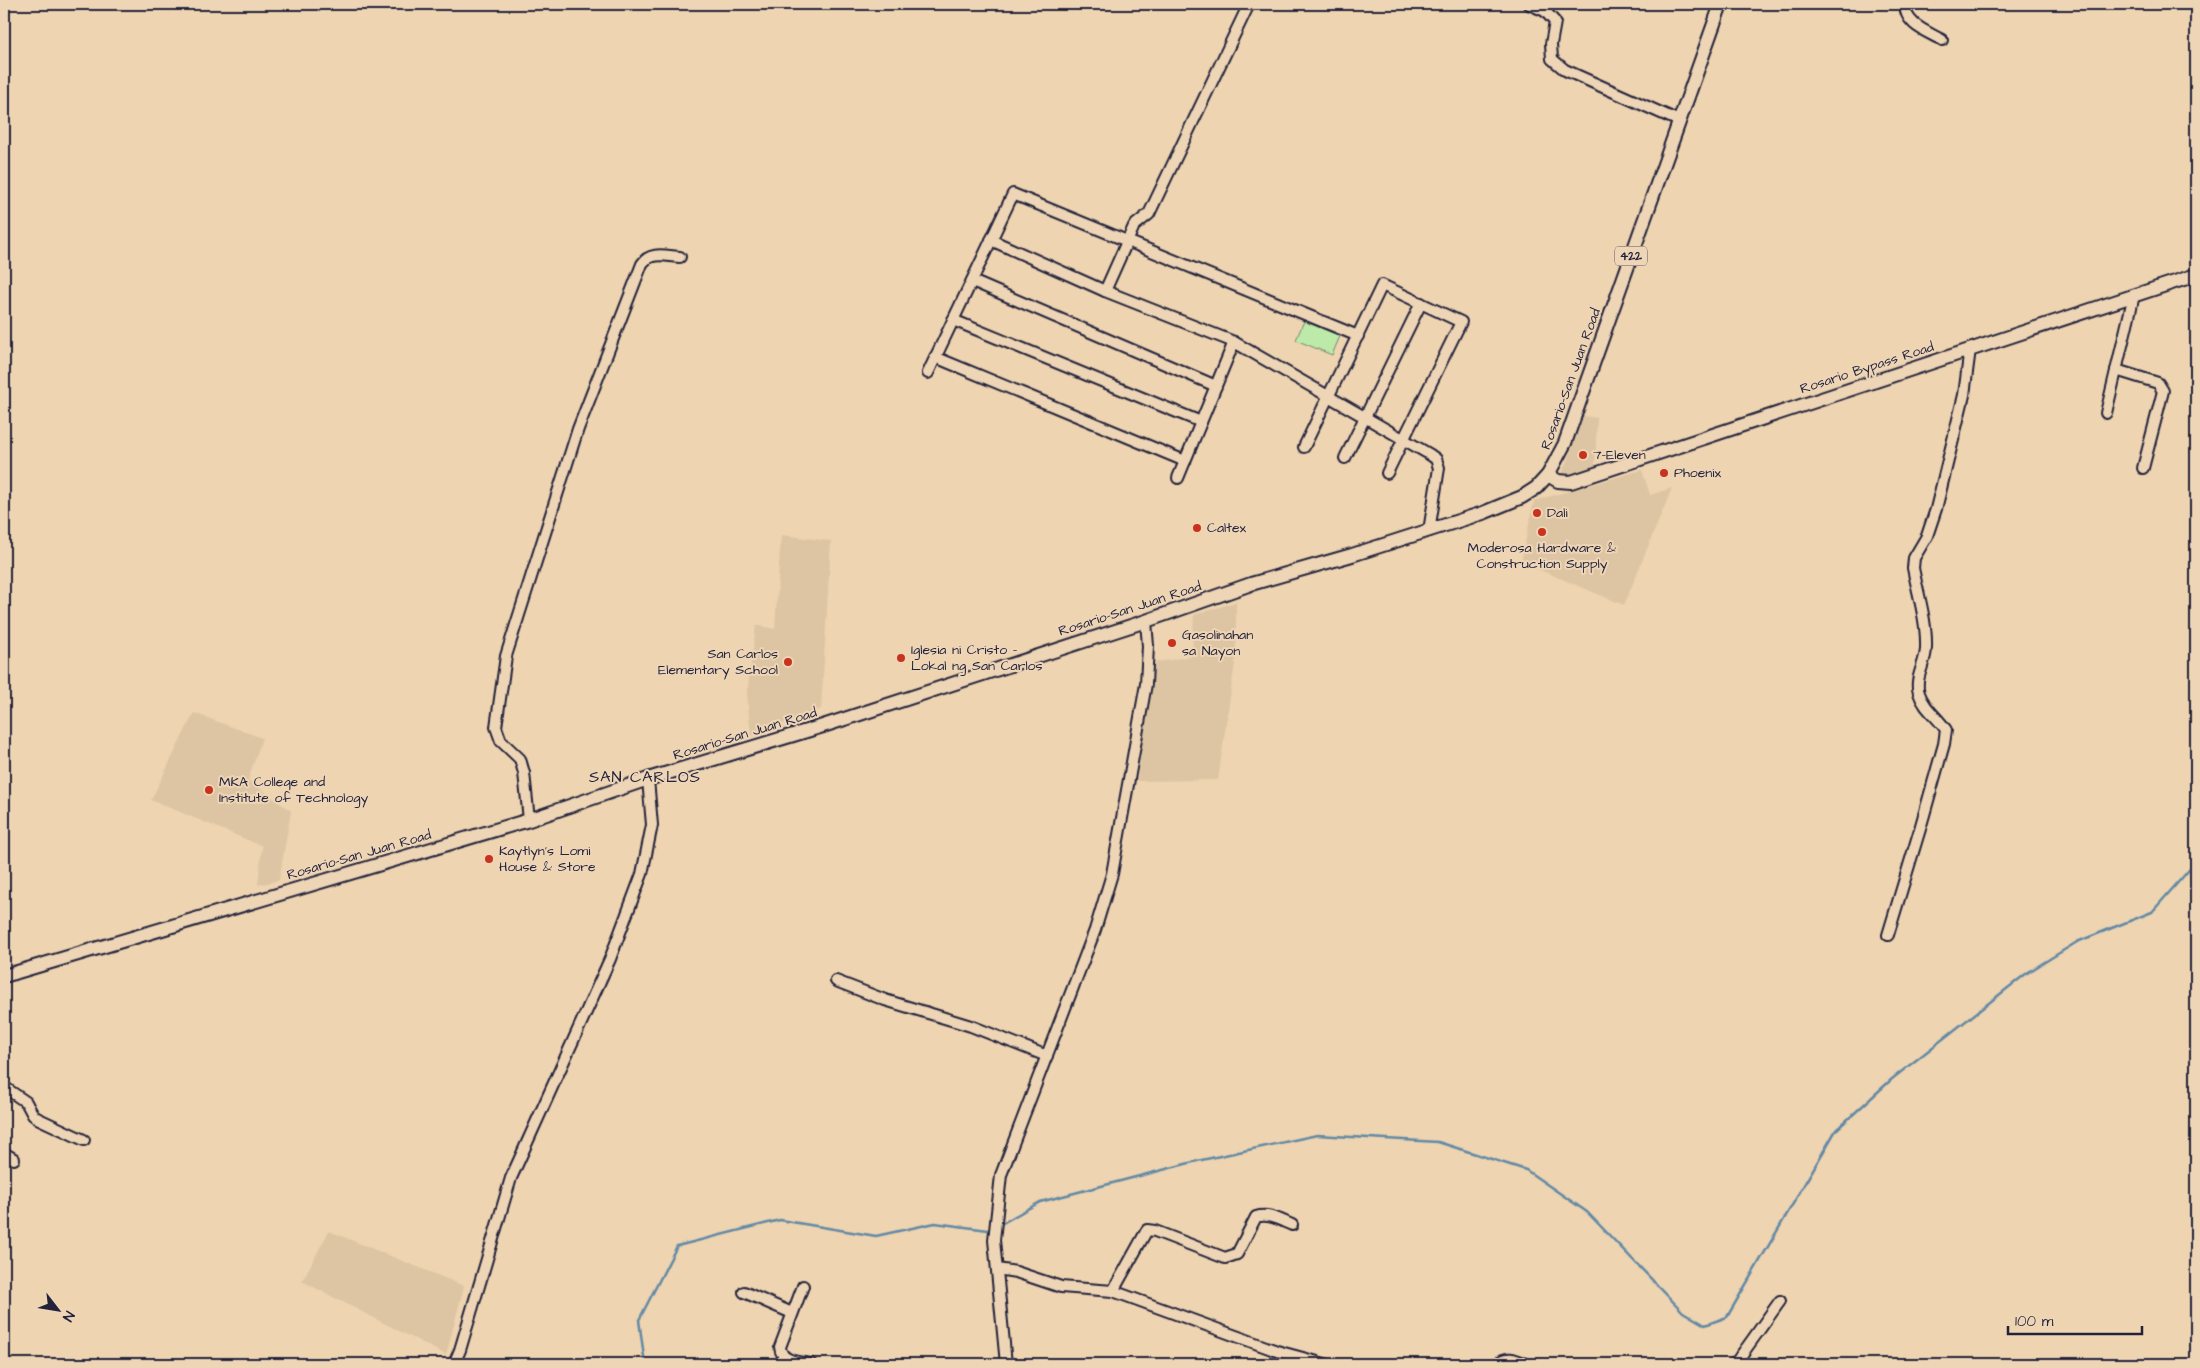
<svg xmlns="http://www.w3.org/2000/svg" width="2200" height="1368" font-family="'Architects Daughter',sans-serif">
  <style>
    .built { fill: #ddc5a3 }
    .green { fill: #bdeaa8; stroke: #708672 }
    .lines { fill: none; stroke-linecap: round; stroke-linejoin: round }
    .stream { stroke: #6289a6; stroke-width: 2.5 }
    .minor-casing { stroke: #22223b; stroke-width: 14 }
    .major-casing { stroke: #22223b; stroke-width: 16 }
    .minor { stroke: #eed5b6; stroke-width: 10 }
    .major { stroke: #eed5b6; stroke-width: 12 }
    .poi-dot { fill: #c8321e; stroke: #eed5b6; stroke-width: 2 }
    .labels { text-anchor: middle; dominant-baseline: central; stroke-width: 4; stroke-linejoin: round; paint-order: stroke }
    .shield { fill: #eed5b6; stroke: #5f5860; stroke-width: 1 }
    .shield-label { font-size: 12px; font-weight: bold; fill: #22223b }
    .street-label { font-size: 14px; fill: #22223b; stroke: #eed5b6 }
    .poi-label { font-size: 14px; fill: #22223b; stroke: #eed5b6; text-anchor: start }
    .quarter-label { font-size: 16px; letter-spacing: 1px; fill: #22223b; stroke: #eed5b6 }
  </style>
  <rect width="100%" height="100%" fill="#eed4b0"/>
  <filter id="ink" filterUnits="userSpaceOnUse"><feTurbulence type="fractalNoise" baseFrequency=".02" numOctaves="2"/><feDisplacementMap in="SourceGraphic" scale="10" xChannelSelector="R" yChannelSelector="G"/><feConvolveMatrix kernelMatrix="1 2 1 2 8 2 1 2 1" color-interpolation-filters="sRGB"/></filter>
  <g filter="url(#ink)">
    <g class="built">
      <path d="M1583,416L1597,418L1595,467L1561,477Z"/>
      <path d="M1642,470L1650,495L1672,488L1624,605L1521,562L1534,501Z"/>
      <path d="M781,535L831,541L821,709L751,736L747,694L756,625L775,629Z"/>
      <path d="M1236,602V656L1218,780L1137,781L1153,663L1192,656L1194,615Z"/>
      <path d="M194,713L262,738L248,780L291,811L279,880L258,885L262,846L151,800Z"/>
      <path d="M329,1231L464,1286L446,1355L302,1281Z"/>
    </g>
    <path class="green" d="M1304,321L1340,336L1332,355L1296,340Z"/>
    <g class="lines">
      <g class="stream">
        <path d="M1001,1224L1040,1202L1197,1161L1317,1135L1438,1142L1526,1170L1587,1212L1683,1312L1705,1325L1727,1317L1836,1130L1892,1079L2027,973L2077,942L2152,912L2196,862"/>
        <path d="M645,1364L639,1320L677,1246L780,1220L876,1236L935,1223L988,1230"/>
      </g>
      <defs>
        <g id="minor">
          <path d="M1529,4L1545,11L1555,22L1551,44L1552,59L1565,70L1679,121"/>
          <path d="M1905,4C1905,25 1926,31 1942,40"/>
          <path d="M991,240L1105,291L1234,342L1429,454L1436,459L1439,468L1429,531"/>
          <path d="M972,281L1216,386"/>
          <path d="M1105,291L1134,226L1149,214L1249,4"/>
          <path d="M953,320L1201,422"/>
          <path d="M935,357L1185,461"/>
          <path d="M2116,370L2158,383L2163,391L2143,468"/>
          <path d="M928,373L1013,194L1358,336"/>
          <path d="M2106,413L2134,295"/>
          <path d="M1304,447L1382,285L1461,322L1387,473"/>
          <path d="M1345,458L1421,303"/>
          <path d="M1178,478L1234,342"/>
          <path d="M529,820L524,773L520,759L501,741L496,727L506,656L578,429L642,264C650,251 666,256 680,257"/>
          <path d="M1888,935L1920,829L1944,744L1946,730C1937,716 1924,709 1919,693C1914,678 1926,663 1926,648C1927,622 1918,594 1913,568L1914,558L1927,536L1936,509L1964,395L1970,349"/>
          <path d="M836,981L885,1000L971,1026L1047,1056"/>
          <path d="M4,1087L26,1102L33,1115L37,1118L84,1140"/>
          <path d="M4,1153L14,1159"/>
          <path d="M997,1269L1016,1272L1061,1287L1113,1291L1277,1351L1325,1364"/>
          <path d="M803,1286L780,1347C781,1362 799,1362 811,1364"/>
          <path d="M1113,1291L1147,1230L1155,1231L1225,1258L1237,1254L1256,1217C1269,1213 1280,1220 1292,1225"/>
          <path d="M744,1292L792,1313"/>
          <path d="M454,1364L460,1350L511,1178L610,959L642,874L652,825L648,779"/>
          <path d="M1006,1364L994,1240L1001,1175L1095,930L1112,874L1146,684L1148,646L1146,621"/>
          <path d="M1497,1364C1507,1355 1515,1359 1526,1364"/>
          <path d="M1735,1364L1780,1301"/>
        </g>
        <g id="major">
          <path d="M1548,475L1558,481L1571,482L2196,275"/>
          <path d="M4,976L529,820L648,779L823,726L1146,621L1251,584L1352,555L1483,513L1522,497L1536,488L1548,475L1565,443L1721,4"/>
        </g>
      </defs>
      <use href="#minor" class="minor-casing"/>
      <use href="#major" class="major-casing"/>
      <use href="#minor" class="minor"/>
      <use href="#major" class="major"/>
    </g>
  </g>
  <g class="poi-dot">
    <circle cx="1583" cy="455" r="5"/>
    <circle cx="1664" cy="473" r="5"/>
    <circle cx="1537" cy="513" r="5"/>
    <circle cx="1197" cy="528" r="5"/>
    <circle cx="1542" cy="532" r="5"/>
    <circle cx="1172" cy="643" r="5"/>
    <circle cx="901" cy="658" r="5"/>
    <circle cx="788" cy="662" r="5"/>
    <circle cx="209" cy="790" r="5"/>
    <circle cx="489" cy="859" r="5"/>
  </g>
  <g class="labels">
    <rect class="shield" x="1615" y="246.5" width="32" height="19" rx="4"/>
    <g class="shield-label">
      <text x="1631" y="256">422</text>
    </g>
    <g class="street-label">
      <text transform="translate(1867 368) rotate(-18)">Rosario Bypass Road</text>
      <text transform="translate(1571 379) rotate(-70)">Rosario-San Juan Road</text>
      <text transform="translate(1130 609) rotate(-18)">Rosario-San Juan Road</text>
      <text transform="translate(745 734) rotate(-17)">Rosario-San Juan Road</text>
      <text transform="translate(359 855) rotate(-16)">Rosario-San Juan Road</text>
    </g>
    <g class="poi-label">
      <text x="1593" y="455">7-Eleven</text>
      <text x="1674" y="473">Phoenix</text>
      <text x="1547" y="513">Dali</text>
      <text x="1207" y="528">Caltex</text>
      <text x="1542" y="548" text-anchor="middle">Moderosa Hardware &amp;<tspan x="1542" dy="16">Construction Supply</tspan></text>
      <text x="1182" y="635">Gasolinahan<tspan x="1182" dy="16">sa Nayon</tspan></text>
      <text x="911" y="650">Iglesia ni Cristo -<tspan x="911" dy="16">Lokal ng San Carlos</tspan></text>
      <text x="778" y="654" text-anchor="end">San Carlos<tspan x="778" dy="16">Elementary School</tspan></text>
      <text x="219" y="782">MKA College and<tspan x="219" dy="16">Institute of Technology</tspan></text>
      <text x="499" y="851">Kaytlyn's Lomi<tspan x="499" dy="16">House &amp; Store</tspan></text>
    </g>
    <g class="quarter-label">
      <text x="645" y="777">SAN CARLOS</text>
    </g>
  </g>
  <rect width="2200" height="1368" fill="none" stroke="#eed5b6" stroke-width="20"/>
  <rect x="10" y="10" width="2180" height="1348" fill="none" stroke="#22223b" stroke-width="2" filter="url(#ink)"/>
  <g transform="translate(58 1310) rotate(121)" stroke="#eed5b6" stroke-width="4" paint-order="stroke">
  <path d="M0-4L9 19L0 12L-9 19Z" fill="#22223b"/>
  <text y="-8" font-size="14" font-weight="bold" text-anchor="middle" fill="#22223b">N</text>
  </g>
  <path d="M2008 1326v8h134v-8" fill="none" stroke="#22223b" stroke-width="2.5"/>
  <text x="2015" y="1326" font-size="15" fill="#22223b" stroke="#eed5b6" stroke-width="4" paint-order="stroke">100 m</text>
</svg>
